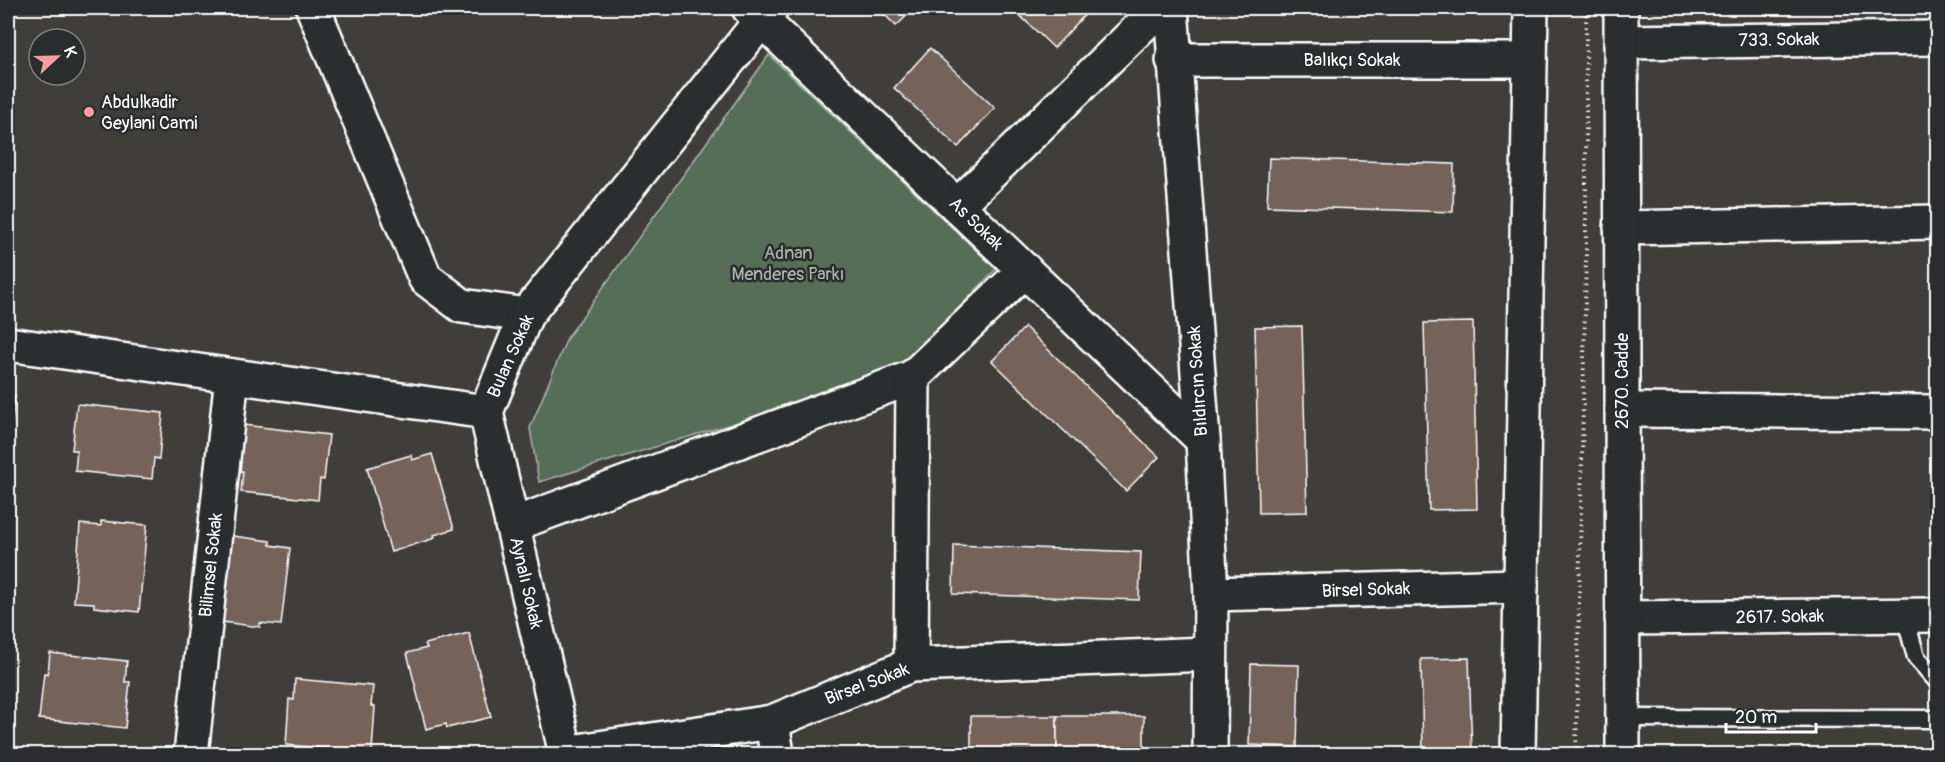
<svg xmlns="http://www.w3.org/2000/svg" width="1945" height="762" font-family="Pangolin,sans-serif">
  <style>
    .green { fill: #576d59; stroke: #abb6ac; stroke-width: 1.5 }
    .building { fill: #74645a; stroke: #fff; stroke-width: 1.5 }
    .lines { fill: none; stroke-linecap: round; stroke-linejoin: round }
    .lane-casing { stroke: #fff; stroke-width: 21 }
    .street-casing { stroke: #fff; stroke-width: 38 }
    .secondary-casing { stroke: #fff; stroke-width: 38 }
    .path { stroke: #fff; stroke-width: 4; stroke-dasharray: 1.5 4.5; stroke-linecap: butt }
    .lane { stroke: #2a2d2e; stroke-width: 16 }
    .street { stroke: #2a2d2e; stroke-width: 33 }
    .secondary { stroke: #2a2d2e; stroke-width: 33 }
    .poi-dot { fill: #ff9aa2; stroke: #2a2d2e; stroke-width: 2 }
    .labels { text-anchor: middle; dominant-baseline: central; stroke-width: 5; stroke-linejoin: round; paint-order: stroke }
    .street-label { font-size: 18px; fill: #fff; stroke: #2a2d2e }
    .poi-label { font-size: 18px; fill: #fff; stroke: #2a2d2e; text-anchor: start }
    .park-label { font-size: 18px; fill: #abb6ac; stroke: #2a2d2e }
  </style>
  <rect width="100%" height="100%" fill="#403e3b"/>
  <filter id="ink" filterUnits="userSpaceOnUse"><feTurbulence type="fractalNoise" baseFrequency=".0167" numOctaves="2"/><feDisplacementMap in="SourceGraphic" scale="12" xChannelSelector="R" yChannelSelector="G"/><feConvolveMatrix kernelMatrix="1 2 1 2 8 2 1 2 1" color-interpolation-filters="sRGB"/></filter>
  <g filter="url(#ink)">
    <path class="green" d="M769,55L996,269L912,357L867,383L539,482L530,428L567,338Z"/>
    <g class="building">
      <path d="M878,8H915L896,26Z"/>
      <path d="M1012,8H1091L1054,48Z"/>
      <path d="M930,48L995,108L958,147L894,88Z"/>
      <path d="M1269,158L1454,164L1453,212L1267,206Z"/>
      <path d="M1473,322L1477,509L1429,510L1424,323Z"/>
      <path d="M1302,326L1307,512L1259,513L1255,327Z"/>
      <path d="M1025,327L1159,457L1126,491L992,361Z"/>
      <path d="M8,395H15L10,441H8Z"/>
      <path d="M77,404L163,413L159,459L154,458L152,479L75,471L77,450H72Z"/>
      <path d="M243,425L329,435L324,480L320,479L318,500L241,492L243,471H238Z"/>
      <path d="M432,454L454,529L434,535L435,538L391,552L367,468L411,455L412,460Z"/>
      <path d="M101,521L147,525L139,612L94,607V603L74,602L80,524L101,526Z"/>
      <path d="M225,535L270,541V545L290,548L281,625L260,623V627L215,621Z"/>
      <path d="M954,545L1141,552L1139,600L953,594Z"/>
      <path d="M469,633L491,717L447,728L446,724L426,729L407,653L427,648L425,644Z"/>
      <path d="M50,653L127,661L125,682H130L125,728L39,719L44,673L48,674Z"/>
      <path d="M1469,658L1472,754H1423L1421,659Z"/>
      <path d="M1251,664L1299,665L1297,747L1249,745Z"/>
      <path d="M295,679L373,686L371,706H375L372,752L286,745L289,699L294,700Z"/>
      <rect x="971" y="716" width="86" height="38"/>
      <rect x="1057" y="716" width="87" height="38"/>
    </g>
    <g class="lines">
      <defs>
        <g id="lane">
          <path d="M1905,616L1916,657L1938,682"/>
          <path d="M1623,718L1938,719"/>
        </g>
        <g id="street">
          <path d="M313,8L425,278L462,306L526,315"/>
          <path d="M749,8L1203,440"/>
          <path d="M1171,8L1203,440L1211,594L1210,754"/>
          <path d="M1621,42L1938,38"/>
          <path d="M1173,60H1530"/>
          <path d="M957,206L1160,8"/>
          <path d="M1621,228L1938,222"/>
          <path d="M8,344L486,412L526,315L771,8"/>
          <path d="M1622,410L1938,412"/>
          <path d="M486,412L566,754"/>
          <path d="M512,525L913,377"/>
          <path d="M1211,594L1521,586"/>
          <path d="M1622,618L1938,615"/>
          <path d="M911,665L913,377L1025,270"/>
          <path d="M772,722L777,754"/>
          <path d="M565,753L772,722L911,665L1210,654"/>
          <path d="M191,754L232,376"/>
          <path d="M1518,754L1531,8"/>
        </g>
        <path id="secondary" d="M1621,8L1623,754"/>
      </defs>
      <use href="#lane" class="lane-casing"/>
      <use href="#street" class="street-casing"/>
      <use href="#secondary" class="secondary-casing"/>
      <path class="path" d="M1576,754L1586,257V8"/>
      <use href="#lane" class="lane"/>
      <use href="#street" class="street"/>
      <use href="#secondary" class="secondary"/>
    </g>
  </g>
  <circle class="poi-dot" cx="89" cy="112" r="6"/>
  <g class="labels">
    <g class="street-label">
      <text transform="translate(1779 40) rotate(-1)">733. Sokak</text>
      <text x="1352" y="60">Balıkçı Sokak</text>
      <text transform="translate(976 224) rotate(44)">As Sokak</text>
      <text transform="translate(511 356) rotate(-66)">Bulan Sokak</text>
      <text transform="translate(1198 381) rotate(-94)">Bıldırcın Sokak</text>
      <text transform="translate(1622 381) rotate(-90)">2670. Cadde</text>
      <text transform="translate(211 565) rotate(-84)">Bilimsel Sokak</text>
      <text transform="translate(526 583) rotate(77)">Aynalı Sokak</text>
      <text transform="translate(1366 590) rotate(-2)">Birsel Sokak</text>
      <text transform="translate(1780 617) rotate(-1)">2617. Sokak</text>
      <text transform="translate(867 684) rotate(-21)">Birsel Sokak</text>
    </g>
    <g class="poi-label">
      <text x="101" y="102">Abdulkadir<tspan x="101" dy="21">Geylani Cami</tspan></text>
    </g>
    <g class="park-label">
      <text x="788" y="253">Adnan<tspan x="788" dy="21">Menderes Parkı</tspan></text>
    </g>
  </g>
  <rect width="1945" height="762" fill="none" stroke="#2a2d2e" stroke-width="30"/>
  <rect x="15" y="15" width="1915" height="732" fill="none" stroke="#fff" stroke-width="2" filter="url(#ink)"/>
  <g transform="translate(57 57) rotate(68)"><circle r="28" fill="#2a2d2e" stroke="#7f8182" stroke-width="1.5"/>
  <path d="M0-4.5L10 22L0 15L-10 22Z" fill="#ff9aa2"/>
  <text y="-9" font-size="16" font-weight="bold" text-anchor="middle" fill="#ffffff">K</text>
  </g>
  <path d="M1726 723v9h90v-9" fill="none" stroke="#ffffff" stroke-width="3"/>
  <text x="1735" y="723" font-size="18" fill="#ffffff" stroke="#2a2d2e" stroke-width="4.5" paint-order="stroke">20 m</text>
</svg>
